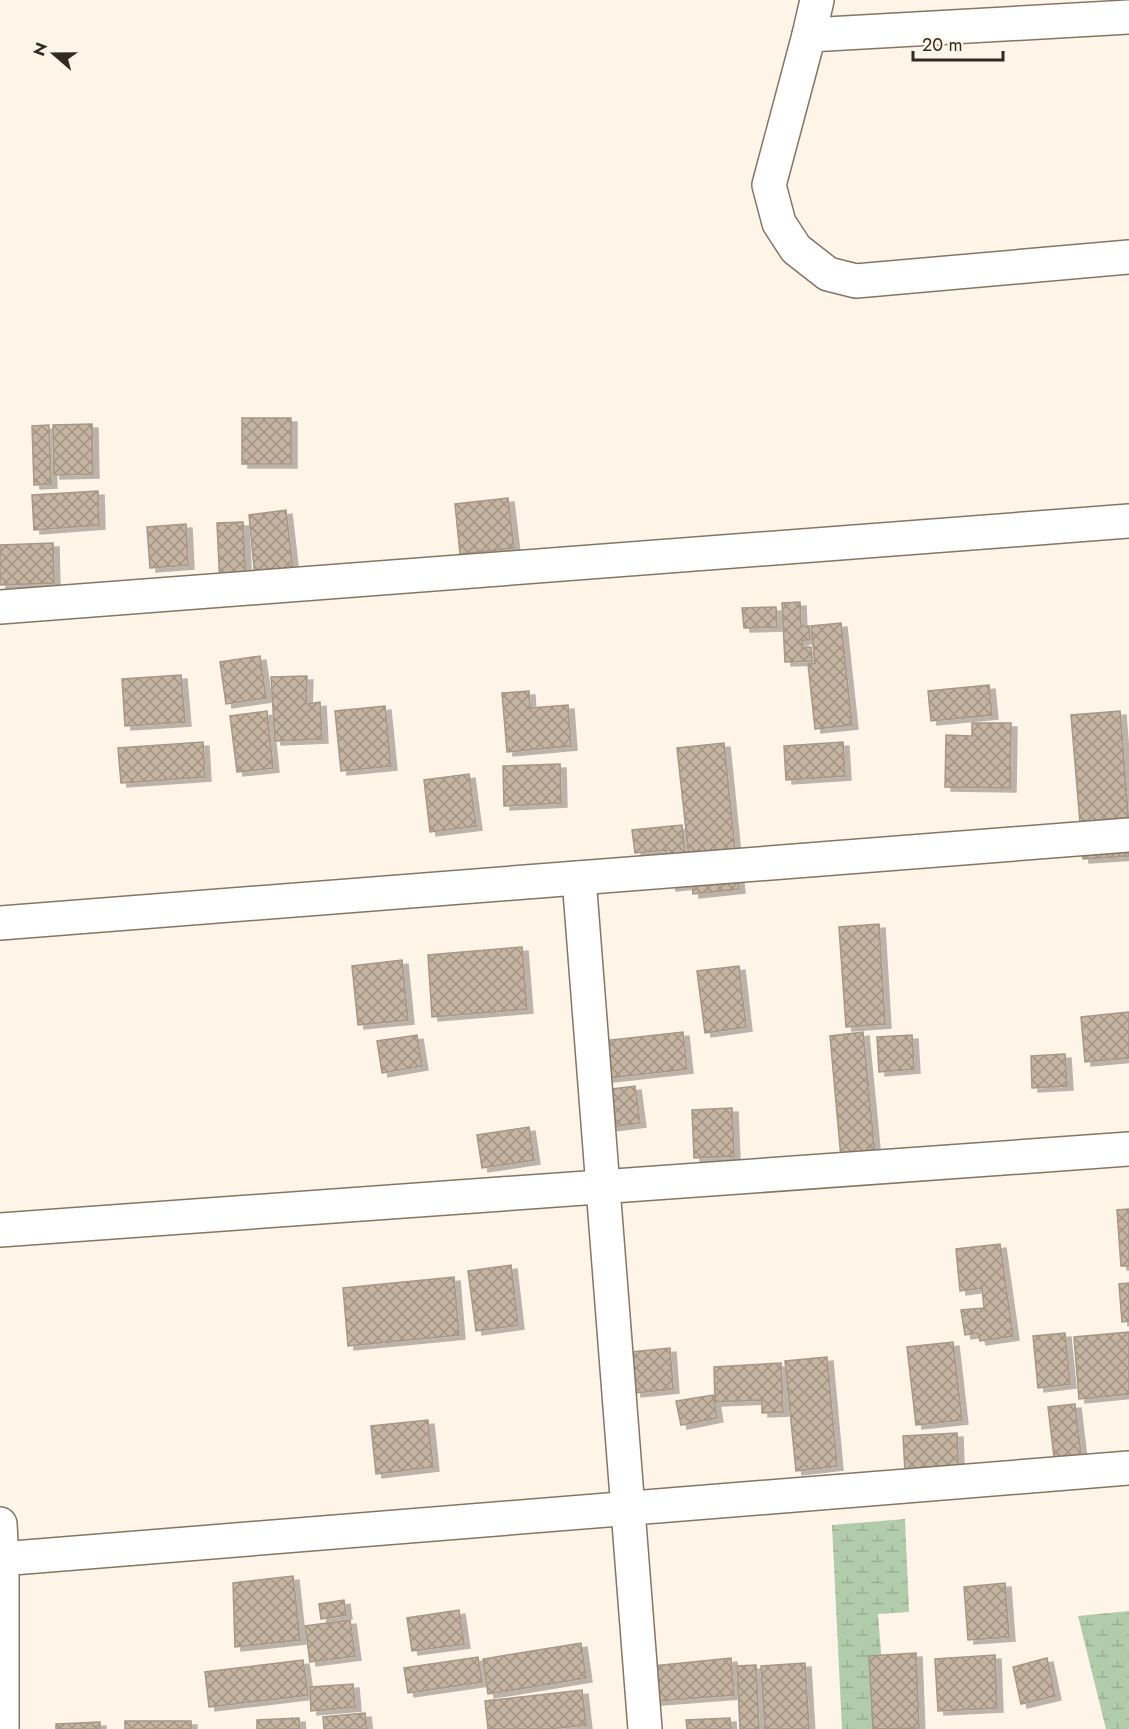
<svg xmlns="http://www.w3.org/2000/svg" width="1129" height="1729" font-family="Jost,sans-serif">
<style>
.wetland{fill:url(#wetland-marsh)}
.building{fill:url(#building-cross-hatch);stroke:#a79785;stroke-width:1.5;filter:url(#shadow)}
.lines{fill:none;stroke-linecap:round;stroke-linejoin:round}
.minor-casing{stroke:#857564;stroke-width:36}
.minor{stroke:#fff;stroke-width:33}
</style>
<defs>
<pattern id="wetland-marsh" width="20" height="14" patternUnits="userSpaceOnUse" patternTransform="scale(1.5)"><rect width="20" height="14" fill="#b1ccaa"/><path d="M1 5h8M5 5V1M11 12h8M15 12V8" fill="none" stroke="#99af92"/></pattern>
<pattern id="building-cross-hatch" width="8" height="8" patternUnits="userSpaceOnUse" patternTransform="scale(1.5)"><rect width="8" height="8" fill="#c5b4a2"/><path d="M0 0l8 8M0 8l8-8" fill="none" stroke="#a19384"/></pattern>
<filter id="shadow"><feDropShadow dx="6" dy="4" stdDeviation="0" flood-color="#0004"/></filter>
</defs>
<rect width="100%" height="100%" fill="#fff4e8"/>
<g class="wetland">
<path d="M905,1519L909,1612L878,1614L887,1729H842L832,1525Z"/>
<path d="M1129,1611V1729H1106L1078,1616Z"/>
</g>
<g class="building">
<rect x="242" y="418" width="49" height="46"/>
<path d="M92,424L93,474L54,475L53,425Z"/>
<path d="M49,425L51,484L34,485L32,426Z"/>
<path d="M98,491L99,525L34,530L32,495Z"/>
<path d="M508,498L514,548L460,554L455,504Z"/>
<path d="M286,510L296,596L257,599L249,515Z"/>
<path d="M243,522L246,584L220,586L217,523Z"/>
<path d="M186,524L188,565L150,568L147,527Z"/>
<path d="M53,543L54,583L0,585V545Z"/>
<path d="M800,602L801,626H809L810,640H802V648L811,647L812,661L785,662L782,603Z"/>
<path d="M776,607L777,627L744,628L742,608Z"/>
<path d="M841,623L852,725L815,729L808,664L815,663L811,626Z"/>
<path d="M260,656L266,698L226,704L220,662Z"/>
<path d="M181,675L185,722L125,726L122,679Z"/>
<path d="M307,676L306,704L320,702L322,739L275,741L271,677Z"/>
<path d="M989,685L992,715L931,721L928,691Z"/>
<path d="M529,691L530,708L568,705L571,746L507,752L502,693Z"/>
<path d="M385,706L391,766L341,771L335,711Z"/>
<path d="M267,711L273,768L237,772L230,716Z"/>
<path d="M1120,711L1129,826V856L1083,859L1071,715Z"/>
<path d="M972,723H1011L1010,788L945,787L946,735L972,736Z"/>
<path d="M203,742L205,777L121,783L118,748Z"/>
<path d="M843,742L845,776L786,780L784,746Z"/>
<path d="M724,743L739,889L693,894L677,748Z"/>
<path d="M560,764L561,803L504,806L503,766Z"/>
<path d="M469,774L476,826L430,832L424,780Z"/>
<path d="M682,825L688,885L670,887L666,850L635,853L632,830Z"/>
<path d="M879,924L885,1024L846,1027L839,927Z"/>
<path d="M522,947L527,1009L432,1017L428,955Z"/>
<path d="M402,960L408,1020L358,1025L352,966Z"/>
<path d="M739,966L746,1027L705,1033L697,971Z"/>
<path d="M1129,1012V1058L1085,1062L1081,1017Z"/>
<path d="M683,1032L687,1069L599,1079L594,1042Z"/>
<path d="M863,1032L876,1165L842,1169L830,1036Z"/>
<path d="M417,1035L422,1066L382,1073L377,1041Z"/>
<path d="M912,1035L914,1069L879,1072L877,1037Z"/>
<path d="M1065,1054L1067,1086L1032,1088L1031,1056Z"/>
<path d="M635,1086L640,1123L602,1128L597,1091Z"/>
<path d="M732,1108L734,1156L694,1158L692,1110Z"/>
<path d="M529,1127L534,1160L482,1168L477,1135Z"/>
<path d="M1129,1209V1266H1121L1117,1210Z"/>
<path d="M1000,1244L1013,1336L980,1341L978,1333L965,1335L961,1310L984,1308L982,1288L960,1291L956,1249Z"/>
<path d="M511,1265L518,1325L476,1331L468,1271Z"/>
<path d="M454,1277L459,1335L348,1346L343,1288Z"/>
<path d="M1129,1283V1321L1122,1322L1119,1284Z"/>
<path d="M1129,1332V1394L1079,1399L1074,1337Z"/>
<path d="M1065,1333L1070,1384L1038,1388L1033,1336Z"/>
<path d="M953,1342L962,1420L916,1425L907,1347Z"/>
<path d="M670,1348L673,1389L635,1393L631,1352Z"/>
<path d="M827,1357L837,1466L796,1471L785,1361Z"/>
<path d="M781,1363L783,1412L762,1413V1400L715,1402L714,1367Z"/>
<path d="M713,1395L717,1418L681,1425L676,1401Z"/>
<path d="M1075,1404L1082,1463L1055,1466L1048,1407Z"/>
<path d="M428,1420L433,1467L376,1474L371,1426Z"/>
<path d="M957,1433L959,1487L906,1491L903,1436Z"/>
<path d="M293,1576L300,1640L235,1647L233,1583Z"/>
<path d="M1005,1583L1009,1637L968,1640L964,1587Z"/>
<path d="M344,1600L346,1615L321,1619L319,1604Z"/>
<path d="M459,1610L464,1644L412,1651L407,1618Z"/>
<path d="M350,1620L355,1656L310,1662L305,1626Z"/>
<path d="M581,1643L586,1678L488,1694L483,1659Z"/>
<path d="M916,1653L919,1728L873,1729L869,1656Z"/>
<path d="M995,1655L997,1708L938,1711L935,1659Z"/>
<path d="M478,1657L482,1682L408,1693L404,1668Z"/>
<path d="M731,1658L734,1695L644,1702L643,1667Z"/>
<path d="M1047,1658L1055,1696L1021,1704L1013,1667Z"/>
<path d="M303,1660L308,1695L209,1707L205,1672Z"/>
<path d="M805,1663L809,1729H765L761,1666Z"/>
<path d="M756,1665L759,1729H740L737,1666Z"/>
<path d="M353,1684L355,1707L311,1711L310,1687Z"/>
<path d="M582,1690L586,1725L549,1729H488L485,1701Z"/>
<path d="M365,1713L367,1729H324L323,1717Z"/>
<path d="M299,1718L300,1729H257V1720Z"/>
<path d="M730,1718L731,1729H687L686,1720Z"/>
<rect x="125" y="1721" width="66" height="8"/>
<path d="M100,1722V1729H56V1724Z"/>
</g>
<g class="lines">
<g class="minor-casing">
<g id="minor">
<path d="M817,0L809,35L769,185L779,223L796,249L828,274L856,281L1129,257"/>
<path d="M809,35L1129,17"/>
<path d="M0,607L1129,521"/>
<path d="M579,878L645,1729"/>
<path d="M0,923L1129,835"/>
<path d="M0,1230L1129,1149"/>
<path d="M0,1524L2,1559V1729"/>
<path d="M0,1559L1129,1468"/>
</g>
</g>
<use href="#minor" class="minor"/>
</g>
<g transform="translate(54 54) rotate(290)" stroke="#fff4e8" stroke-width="4.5" paint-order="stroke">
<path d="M0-4.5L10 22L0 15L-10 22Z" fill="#312b24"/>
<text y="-9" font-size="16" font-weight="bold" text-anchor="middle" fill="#312b24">N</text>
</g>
<path d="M913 51v9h90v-9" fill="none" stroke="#312b24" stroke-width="3"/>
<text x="922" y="51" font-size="18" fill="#312b24" stroke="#fff4e8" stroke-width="4.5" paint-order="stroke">20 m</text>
</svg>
